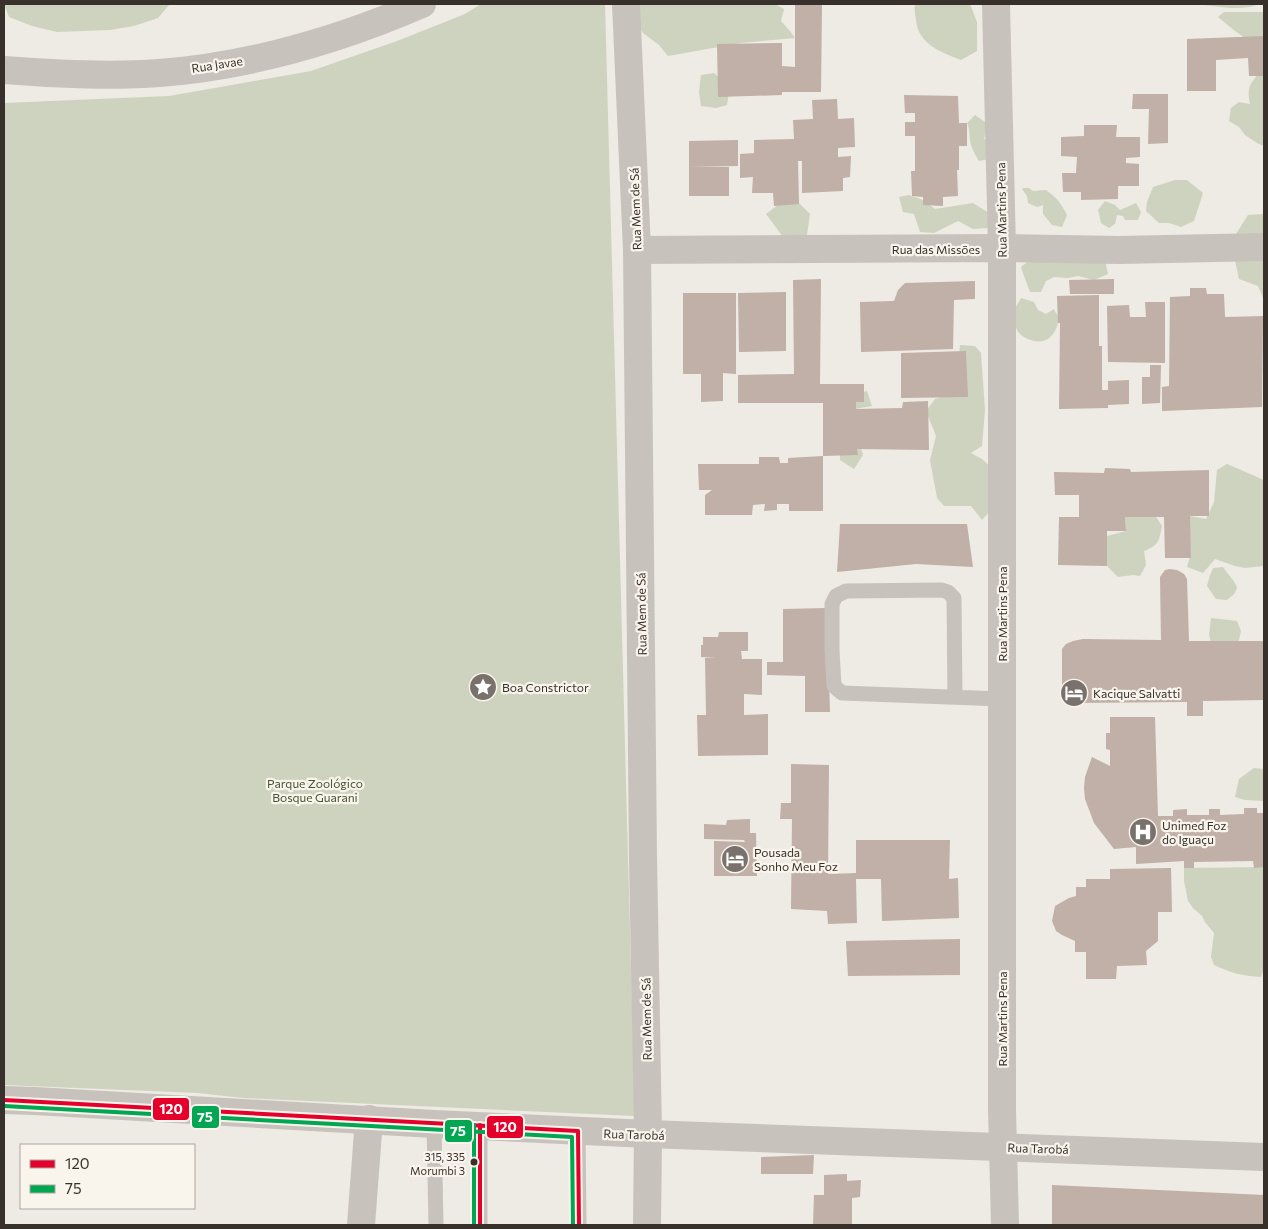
<svg xmlns="http://www.w3.org/2000/svg" width="1268" height="1229" font-family="Commissioner,sans-serif">
<style>
.green{fill:#ced3bf}
.building{fill:#c0b0a7}
.lines{fill:none;stroke-linecap:round;stroke-linejoin:round}
.lane{stroke:#c7c2bc;stroke-width:15}
.street{stroke:#c7c2bc;stroke-width:28}
.bus-1-casing{stroke:#f9f4ec;stroke-width:8}
.bus-2-casing{stroke:#f9f4ec;stroke-width:8}
.bus-1{stroke:#e4002b;stroke-width:4}
.bus-2{stroke:#00a651;stroke-width:4}
.bus-dot{fill:#38302b;stroke:#f9f4ec;stroke-width:2}
.labels{text-anchor:middle;dominant-baseline:central;stroke-width:4.5;stroke-linejoin:round;paint-order:stroke}
.bus-label{font-size:11px;fill:#38302b;stroke:#f9f4ec;text-anchor:end}
.street-label{font-size:12px;fill:#38302b;stroke:#f9f4ec}
.poi-label{font-size:12px;fill:#38302b;stroke:#f9f4ec;text-anchor:start}
.park-label{font-size:12px;fill:#455530;stroke:#f9f4ec}
.line-badge{stroke:#f9f4ec;stroke-width:2}
.badge-label{font-size:14px;text-anchor:middle;font-weight:bold;fill:#fff}
</style>
<rect width="100%" height="100%" fill="#eeeae4"/>
<g class="green">
<path d="M4,4H170L158,18L134,26L110,30L57,32L32,26L9,17Z"/>
<path d="M481,4H605L635,1116L243,1098L198,1093L4,1085V103L169,96L311,71L397,41L465,14Z"/>
<path d="M638,4H775L784,9L781,21L790,31L795,38L741,43L668,56L659,45L643,33L637,23Z"/>
<path d="M915,4H970L977,22V51L961,60C941,52 918,44 916,20C915,14 914,9 915,4Z"/>
<path d="M1196,4H1259C1240,12 1216,6 1196,4Z"/>
<path d="M1224,12H1264V51L1235,31L1218,17Z"/>
<path d="M1264,72V146L1257,143L1245,135L1239,127L1229,121L1231,108L1239,102L1250,104C1247,88 1249,85 1259,73Z"/>
<path d="M714,73C719,76 727,89 728,95C729,97 727,103 727,105L716,108L701,106L699,92L701,75Z"/>
<path d="M975,115L988,124L984,139L990,142L989,159L979,161C975,154 971,148 970,140C969,134 970,129 967,123Z"/>
<path d="M1175,180H1187L1203,193L1194,221L1181,227L1169,223H1159L1146,211L1147,202L1153,187Z"/>
<path d="M1024,188H1029L1033,191L1046,190C1057,198 1061,203 1067,215L1062,227L1052,225L1043,214V205L1037,207L1028,203L1027,196L1022,189Z"/>
<path d="M909,195L923,200L935,209L973,203L989,213L988,228L973,229L958,221L934,233L920,232L914,214L903,212L899,197Z"/>
<path d="M1105,201L1115,205L1120,210L1136,203L1141,212L1138,220H1125L1123,216L1117,215L1115,224L1109,228L1101,223L1098,210Z"/>
<path d="M798,202L810,214L807,235L786,241L766,214L778,205Z"/>
<path d="M1264,214V300L1258,286L1239,279L1231,242L1248,215Z"/>
<path d="M1035,256L1105,260L1108,274L1094,280L1078,276L1068,278L1054,277L1046,281L1041,292H1030L1024,276L1021,267Z"/>
<path d="M1021,298L1034,302L1038,310L1046,314L1054,309C1054,310 1058,316 1058,316C1060,325 1053,337 1046,340C1037,344 1022,339 1017,330C1015,325 1015,317 1014,310Z"/>
<path d="M960,345L975,346L981,353L985,410L982,446L971,453L982,459L995,471L996,504L982,520L971,506H944L937,498L930,460L936,436L926,411L935,399L956,392Z"/>
<path d="M867,391L872,406L855,409L854,423L863,455L854,469L840,460V444L834,399Z"/>
<path d="M1227,464L1264,480V566L1245,568L1235,566L1215,559L1203,573L1187,567L1191,553L1184,524L1190,516L1206,519L1214,502L1217,470Z"/>
<path d="M1129,512L1156,517L1162,526C1159,541 1159,545 1144,551L1146,565L1140,576L1133,575L1118,577L1107,566L1104,549L1107,536L1126,531L1125,517Z"/>
<path d="M1223,567C1228,575 1234,579 1237,588L1234,594L1227,600L1216,599L1207,586L1210,575L1213,568Z"/>
<path d="M1211,618L1237,621L1241,631L1238,644L1213,651L1209,635Z"/>
<path d="M1254,768L1264,769V801L1245,800L1235,797L1239,779Z"/>
<path d="M1264,867V916L1263,917L1264,921V969L1261,977C1242,976 1231,973 1214,965L1211,957L1214,933L1205,922L1202,916L1193,908L1188,901L1184,881V868Z"/>
</g>
<g class="building">
<path d="M795,4H822L821,92H782V95L718,97L717,44L782,43V66L795,67Z"/>
<path d="M1264,36V76H1249L1248,58L1216,60V91H1187V39Z"/>
<path d="M1133,94H1168V143L1148,144L1149,109H1132Z"/>
<path d="M904,95L958,96L959,123H967V146H959V170H957L958,196L943,197V206L923,205V197L912,196L911,171H915V136H905V122H915V113H905Z"/>
<path d="M837,99L838,119L854,118L855,147L838,148V157L851,156L850,177L843,178V191L802,193V161H798L799,204L774,206L773,193H752L753,177L740,178V154L754,153V140L794,139L793,120L813,119L812,100Z"/>
<path d="M1084,125H1117L1116,137H1140V157L1126,158V163L1139,164V186H1118V199L1081,200V192H1063L1062,173H1076L1077,157L1061,156V137L1084,136Z"/>
<path d="M738,140V166L689,167V141Z"/>
<rect x="689" y="167" width="40" height="29"/>
<path d="M821,279L820,384H864V402H856V409L902,408L903,402L928,401L929,450L857,449L858,455L823,456V403H738V375L794,374L793,280Z"/>
<path d="M1114,279V294H1070L1069,280Z"/>
<path d="M975,281V299L954,300L953,349L861,352L860,302L894,301L898,290L905,283Z"/>
<path d="M1190,288H1206L1207,294H1224L1225,317L1263,316L1262,407L1162,411V387L1169,386L1170,297L1190,296Z"/>
<path d="M786,292V351L739,352L738,293Z"/>
<path d="M683,293H736V374L723,373V401L701,402V374H683Z"/>
<path d="M1099,295V346H1102V390H1108V381L1129,380V404L1108,405V408L1059,409L1060,323H1058L1057,296Z"/>
<path d="M1145,302H1165V363L1108,362L1107,306L1129,305L1130,317H1146Z"/>
<path d="M966,351L968,397L901,398V353Z"/>
<path d="M1150,365H1161L1160,403L1142,404V377H1150Z"/>
<path d="M823,456V511H789V504H777V510L764,511L765,504L753,505L752,515H705V495L712,490H699L698,464H759V457H779L780,463H788V458Z"/>
<path d="M1105,468L1130,469L1131,472L1209,470V516H1190L1191,558H1165L1164,517H1125L1126,531H1107V566L1058,565L1059,517H1079V495H1055L1054,472L1104,473Z"/>
<path d="M840,524H967L973,567L916,564L837,572Z"/>
<path d="M1170,569L1177,570L1184,574L1187,579L1189,641H1264V700L1203,701V716H1187V702L1072,703L1066,701L1062,696V649L1066,644L1073,641L1083,639L1161,640L1160,577L1165,570Z"/>
<path d="M827,608L830,712H805V676L767,675V662H783V609Z"/>
<path d="M719,632H748V651H741L742,659H762V695L744,694V715L768,714V755L698,756L697,715H706L705,658H716L701,657V645H703V637H718Z"/>
<path d="M1110,717H1155L1158,816H1173V810L1187,809V815H1209V809H1220V815L1244,814V808H1257V813H1264V867L1254,868L1253,861L1194,862V868H1184V861L1136,864V847L1114,849L1094,823L1085,799L1084,788L1085,777L1092,757L1110,766V750L1106,749V733H1110Z"/>
<path d="M791,764L829,765L828,874L856,873V840H950L949,879L958,878L959,918L882,921L881,879H856L857,923L828,924L827,911L791,909L792,819H780L781,803H791Z"/>
<path d="M750,819V833H756L757,876H714V841L745,842L744,840L704,839V824L726,825L727,820Z"/>
<path d="M1171,868L1172,912H1158V941L1146,951L1147,965L1117,966L1116,979H1086V952H1075V941L1062,935L1056,931L1052,921L1055,906L1069,898L1076,896V887H1086V879H1110V869Z"/>
<path d="M960,939V975L848,976L846,941Z"/>
<path d="M814,1155L813,1174H761V1157Z"/>
<path d="M847,1174V1181L861,1180L860,1197L852,1198V1225H813L814,1195H824V1175Z"/>
<path d="M1052,1185L1264,1195V1225H1052Z"/>
</g>
<g class="lines">
<g class="lane">
<path d="M955,697L954,598L948,592L942,590L846,591L836,596L832,604V651L834,686L842,693L1002,699"/>
<path d="M434,1124L436,1225"/>
<path d="M480,1125V1225"/>
<path d="M578,1131L579,1225"/>
</g>
<g class="street">
<path d="M626,4L637,250L643,856L648,1134L647,1225"/>
<path d="M996,4L1002,248V1109L1005,1225"/>
<path d="M4,70C55,74 107,77 159,73C250,66 339,40 422,4"/>
<path d="M637,250L1002,248L1119,250L1264,247"/>
<path d="M4,1100L35,1101L434,1124L648,1134L1264,1157"/>
<path d="M361,1225L369,1119"/>
</g>
<g class="bus-1-casing">
<g id="bus-1">
<path d="M4,1100L578,1131L579,1225"/>
<path d="M480,1125V1225"/>
</g>
</g>
<g class="bus-2-casing">
<g id="bus-2">
<path d="M4,1106L572,1137L573,1225"/>
<path d="M474,1125V1225"/>
</g>
</g>
<use href="#bus-1" class="bus-1"/>
<use href="#bus-2" class="bus-2"/>
</g>
<defs>
<g id="sight-disc" transform="scale(1.4375)"><circle r="9.5" fill="#78716c" stroke="#f9f4ec"/><path d="M0-6L1.8-2.2L6-1.7L2.9 1.2L3.7 5.4L0 3.3L-3.7 5.4L-2.9 1.2L-6-1.7L-1.8-2.2Z" fill="#fff"/></g>
<g id="hotel-disc" transform="scale(1.4375)"><circle r="9.5" fill="#78716c" stroke="#f9f4ec"/><path d="M-6-4.5h1.5V1H6V5H4.5V3h-9V5H-6ZM-4 0a1.8 1.8 0 1 1 3.6 0ZM.5 0V-2.5h3Q6-2.5 6 0Z" fill="#fff"/></g>
<g id="hospital-disc" transform="scale(1.4375)"><circle r="9.5" fill="#78716c" stroke="#f9f4ec"/><path d="M-5-5h3v3.5h4V-5h3V5h-3V1.5h-4V5h-3Z" fill="#fff"/></g>
</defs>
<g fill-rule="evenodd">
<use href="#sight-disc" x="483" y="687"/>
<use href="#hotel-disc" x="1074" y="693"/>
<use href="#hospital-disc" x="1143" y="832"/>
<use href="#hotel-disc" x="735" y="859"/>
</g>
<circle class="bus-dot" cx="474" cy="1162" r="4.5"/>
<g class="labels">
<g class="bus-label">
<text x="465" y="1156">315, 335<tspan x="465" dy="14">Morumbi 3</tspan></text>
</g>
<g class="street-label">
<text transform="translate(217 64) rotate(-9)">Rua Javae</text>
<text transform="translate(635 209) rotate(-92)">Rua Mem de Sá</text>
<text transform="translate(1001 210) rotate(-91)">Rua Martins Pena</text>
<text x="936" y="249">Rua das Missões</text>
<text transform="translate(641 614) rotate(-91)">Rua Mem de Sá</text>
<text transform="translate(1002 614) rotate(-90)">Rua Martins Pena</text>
<text transform="translate(646 1019) rotate(-91)">Rua Mem de Sá</text>
<text transform="translate(1002 1019) rotate(-90)">Rua Martins Pena</text>
<text transform="translate(634 1134) rotate(2)">Rua Tarobá</text>
<text transform="translate(1038 1148) rotate(2)">Rua Tarobá</text>
</g>
<g class="poi-label">
<text x="502" y="687">Boa Constrictor</text>
<text x="1093" y="693">Kacique Salvatti</text>
<text x="1162" y="825">Unimed Foz<tspan x="1162" dy="14">do Iguaçu</tspan></text>
<text x="754" y="852">Pousada<tspan x="754" dy="14">Sonho Meu Foz</tspan></text>
</g>
<g class="park-label">
<text x="315" y="783">Parque Zoológico<tspan x="315" dy="14">Bosque Guarani</tspan></text>
</g>
</g>
<g class="line-badge">
<rect x="152" y="1097" width="38" height="24" rx="5" fill="#e4002b"/>
<rect x="191" y="1105" width="29" height="24" rx="5" fill="#00a651"/>
<rect x="486" y="1115" width="38" height="24" rx="5" fill="#e4002b"/>
<rect x="444" y="1119" width="29" height="24" rx="5" fill="#00a651"/>
</g>
<g class="badge-label">
<text x="171" y="1114">120</text>
<text x="205" y="1122">75</text>
<text x="505" y="1132">120</text>
<text x="458" y="1136">75</text>
</g>
<rect width="1268" height="1229" fill="none" stroke="#38302b" stroke-width="10"/>
<rect x="20" y="1144" width="175" height="65" fill="#f9f4ec" stroke="#aca69f"/>
<rect x="30" y="1160" width="25" height="8" fill="#e4002b" stroke="#aca69f"/>
<text x="65" y="1169" font-size="15" fill="#38302b">120</text>
<rect x="30" y="1185" width="25" height="8" fill="#00a651" stroke="#aca69f"/>
<text x="65" y="1194" font-size="15" fill="#38302b">75</text>
</svg>
